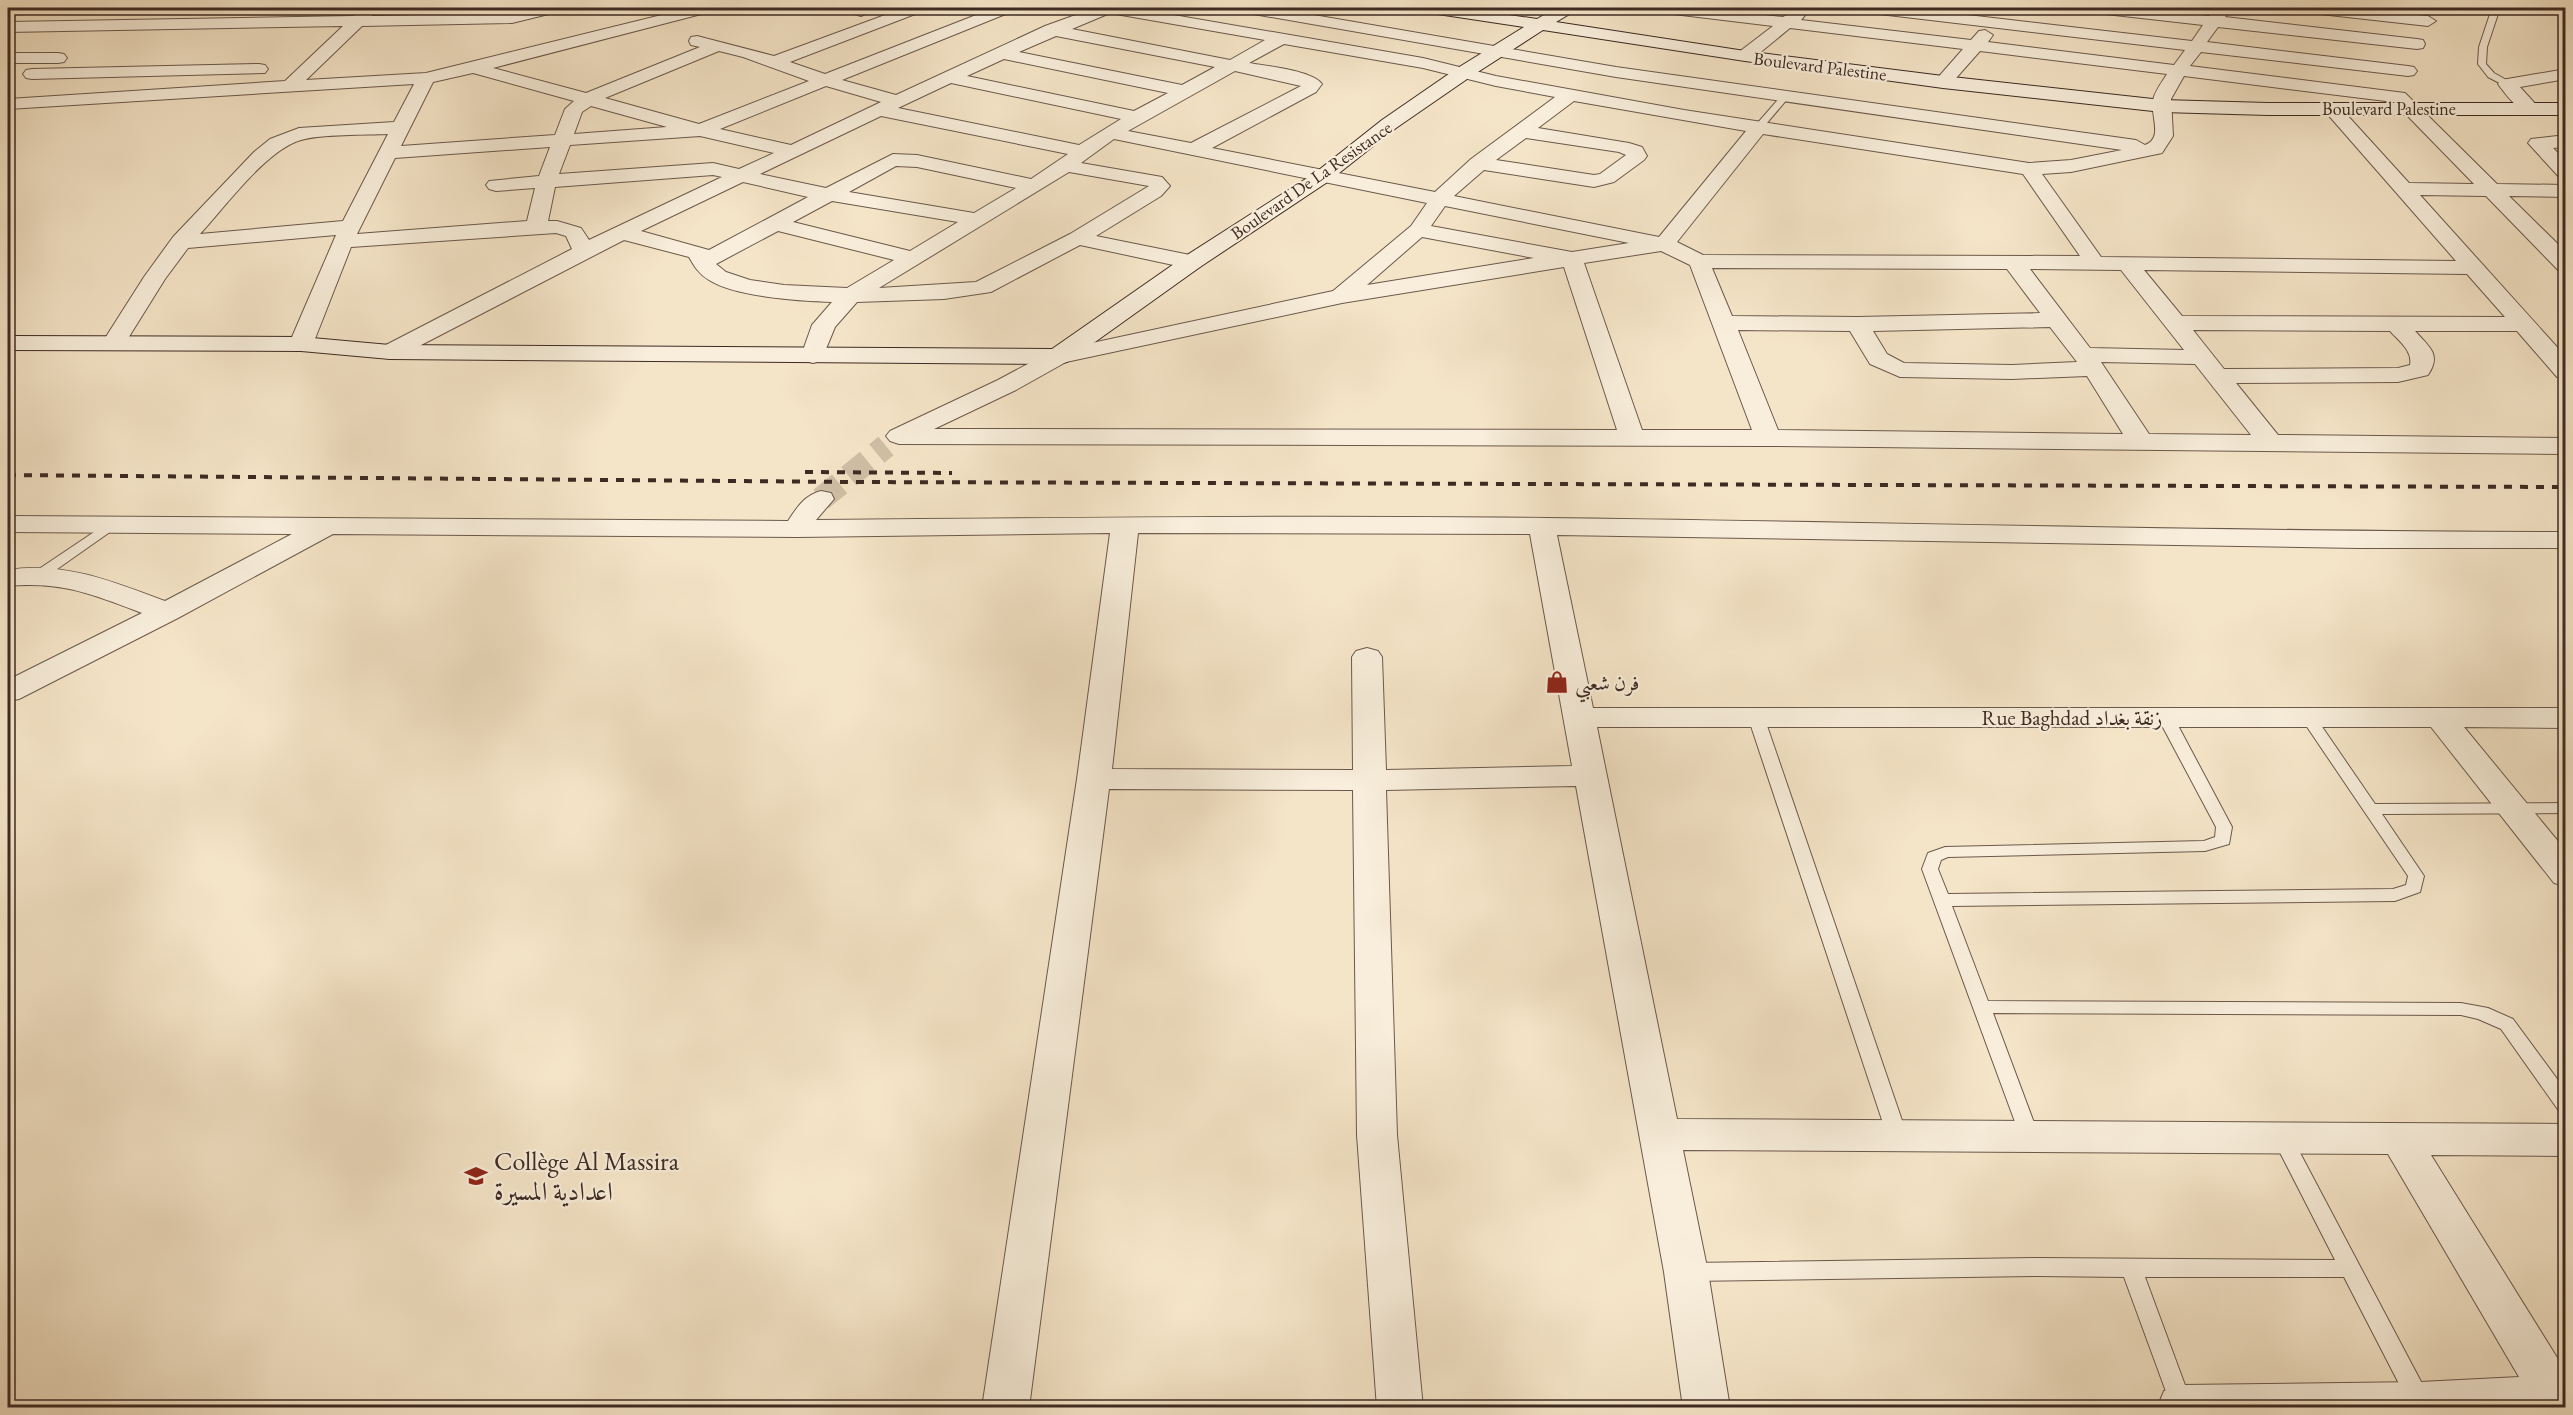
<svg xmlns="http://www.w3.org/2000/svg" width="2573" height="1415" font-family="'EB Garamond',Amiri,serif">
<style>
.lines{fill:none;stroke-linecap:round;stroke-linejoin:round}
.street-tunnel{stroke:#d0c0a7;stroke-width:24;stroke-dasharray:24 12;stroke-linecap:butt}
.lane-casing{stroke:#6b594c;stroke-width:2}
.street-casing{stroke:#6b594c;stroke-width:2}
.secondary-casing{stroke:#3d2a23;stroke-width:2}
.lane{fill:#f8eedb;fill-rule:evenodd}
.street{fill:#f8eedb;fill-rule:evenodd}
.secondary{fill:#f8eedb;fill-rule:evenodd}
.rail{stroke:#3d2a23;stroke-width:4;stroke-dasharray:8 8;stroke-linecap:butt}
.labels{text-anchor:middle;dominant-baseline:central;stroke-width:4.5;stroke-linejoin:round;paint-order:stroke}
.far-street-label{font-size:18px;fill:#3d2a23;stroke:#f8eedb}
.poi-label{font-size:21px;fill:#3d2a23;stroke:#f8eedb;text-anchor:start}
.street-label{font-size:21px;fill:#3d2a23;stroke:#f8eedb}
.near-poi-label{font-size:26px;fill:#3d2a23;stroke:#f8eedb;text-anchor:start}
</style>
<rect width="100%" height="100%" fill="#f5e5c8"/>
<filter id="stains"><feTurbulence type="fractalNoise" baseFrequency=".00333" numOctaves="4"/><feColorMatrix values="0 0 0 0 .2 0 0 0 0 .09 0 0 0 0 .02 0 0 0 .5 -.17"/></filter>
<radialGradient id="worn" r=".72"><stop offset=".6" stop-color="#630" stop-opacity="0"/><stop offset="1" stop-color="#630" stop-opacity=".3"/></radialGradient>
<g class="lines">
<path class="street-tunnel" d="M821,499L886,446"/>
<g class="lane-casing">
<g id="lane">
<path d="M835,8H846L865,14L861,16Z"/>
<path d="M2492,8H2500L2487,47L2486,64L2494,73L2510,82V86L2507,87L2488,77L2478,64L2479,47Z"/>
<path d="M1782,95L1789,97L1761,130H1755V126Z"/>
<path d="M112,520L119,524L117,527L43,579H33L31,576L33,573Z"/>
<path d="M1756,712L1764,717L1907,1135L1904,1140L1897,1142L1890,1140L1887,1135L1748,717Z"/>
<path d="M2166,713L2174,718L2232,827L2229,844L2205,851L1948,857L1941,860L1938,869L1948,894L2393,889L2406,885L2408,876L2301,718L2309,713L2314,715L2375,804L2566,803V813L2382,814L2424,876L2420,892L2395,901L1952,906L1988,1001L2461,1003L2488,1008L2513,1019L2566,1091V1113L2559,1111L2501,1029L2478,1019L2461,1015L1993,1013L2039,1136L2036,1141L2029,1143L2022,1141L1922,869L1928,853L1945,847L2204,841L2215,837L2216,827L2158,718Z"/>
<path d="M2282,1130L2289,1132L2427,1393L2430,1400L2427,1407H2411L2344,1277H2145L2192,1404L2190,1408H2172L2124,1277L2037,1276L1689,1281L1682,1278L1679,1272L1682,1266L1689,1263L2037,1258L2335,1260L2272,1137L2275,1132Z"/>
</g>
</g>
<g class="street-casing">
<g id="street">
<path d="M536,8H563L561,11L512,23L362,26L306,80L426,73L690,8H715L713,11L493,68L586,93L700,47L691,45L689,41L691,37L697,36L774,56L904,8H925L923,11L790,62L825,74L994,8H1015L1013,11L842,80L896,95L1045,26L1095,8H1133L1423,58L1496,76L1684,110L2029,163L2071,160L2122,150L1616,77L1248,13L1240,8H1273L1616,67L2136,140L2145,145C2164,138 2150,115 2153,100C2155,91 2162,82 2167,74L1980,51L1949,86H1937L1934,82L1963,49L1790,28L1751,60H1739L1736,56L1739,52L1773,26L1665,13L1657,8H1701L1783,17L1798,9L1806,14L1801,20L1971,40L1979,31L1985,30L1993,35L1988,42L2174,65L2185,50L1871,13L1863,8H1908L2192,41L2203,25L2097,13L2089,8H2136L2209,16L2215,8H2231L2225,17L2417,39L2423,40L2425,44L2423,48L2417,49L2218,27L2207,42L2408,66L2414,67L2417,71L2414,75L2408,76L2201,52L2190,66L2405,93L2497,184L2566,185V197L2509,196L2566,252V271L2558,270L2486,196L2420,195L2566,357V379L2557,377L2517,331H2415C2429,347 2442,354 2428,375L2398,382L2236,383L2278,435L2566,438V454L1768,446L899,444L890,441L886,436L890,431L998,380L1050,352L1333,291L1411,226L1427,203L1114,139L1081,163L1162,177L1170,186L1161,196L1096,236L1200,257L1203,262L1200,267L1192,269L1080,245L991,292L944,299L857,302L835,327L821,361L813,363L805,361L801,356L812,325L832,302C801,301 735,297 709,280C699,274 694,266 689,257L624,240L398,357L390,359L382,357L378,352L382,347L572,249L566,236L556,233L351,247L313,344L309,349L301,351L293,349L289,344L336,235L188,248L165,279L122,348L114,350L106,348L102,343L144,277L173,237L254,152L270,139L299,128L394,122L414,84L8,109V99L285,81L343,26L8,32V22L353,16L365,9L371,11L372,16L512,13ZM1110,13L1265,40L1230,60L1072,29ZM1056,36L1215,67L1182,85L1019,52ZM1284,44L1423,68L1496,86L1555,97L1471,159L1435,192L1212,148L1316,92L1322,84C1312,70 1266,66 1249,63ZM719,51L743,57L809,81L699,124L605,98ZM1004,59L1168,93L1134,111L967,76ZM1235,71L1301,86L1191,143L1128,131ZM473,73L574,101L565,109L555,135L401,146L433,82ZM2184,76L2394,102L2474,184L2409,183L2338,105H2326L2323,109L2456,261L2101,257L2042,174L2071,172L2162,153L2173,136L2171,99ZM951,83L1121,119L1079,145L898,108ZM826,86L881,102L791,145L720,129ZM1574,101L1746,131L1659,237L1454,196L1484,170L1594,187L1614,182L1644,160L1647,156L1642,147L1629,143L1538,128ZM591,106L667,127L574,134L582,112ZM881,116L1068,154L1031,179L917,155L893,154L826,188L760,174ZM388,134L343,221L200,234C225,207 266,150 301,140C321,134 365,135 388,134ZM1763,134L2023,174L2080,256L1703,255L1677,242ZM700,136L774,153L739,169L713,163L559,174L570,145ZM1526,138L1619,152L1626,155L1600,174L1594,175L1496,160ZM550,147L539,176L489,181L486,185L489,189L496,191L535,188L527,221L357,234L395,158ZM896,166L917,167L1016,188L974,213L849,192ZM1069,172L1149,186L1070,234L976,282L879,288ZM713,175L722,177L589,240L581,228L557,221H548L555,187ZM743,182L808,197L709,250L641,231ZM832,201L958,222L910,251L793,222ZM1445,206L1629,243L1572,252L1431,226ZM778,231L894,260L847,288L784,285L750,280L726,272L716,264ZM1422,237L1534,258L1367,285ZM1661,251L1690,265L1752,430H1642L1584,263ZM1564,267L1617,430L934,429L1016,390L1066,362L1342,303ZM1712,268L2007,269L2040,313L1858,317L1732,316ZM2030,269L2121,270L2184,350L2090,348ZM2144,270L2467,274L2505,317L2182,316ZM2050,327L2077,362L2012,365L1904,363L1887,354L1873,331ZM1738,330L1850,331L1870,364L1900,377L2012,379L2087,376L2123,434L1778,430ZM2193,330L2390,331C2399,341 2413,351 2410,365L2398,368L2224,369ZM2101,362L2195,364L2251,435L2149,434Z"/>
<path d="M2303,8H2350L2428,16L2436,21L2428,26L2311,13Z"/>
<path d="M8,53H58L64,54L67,58L64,62L58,63H8Z"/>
<path d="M259,64L265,65L268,69L265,73L32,79L26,78L23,74L26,70L32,69Z"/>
<path d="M2566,69V79L2520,87L2540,109L2537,113C2522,117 2507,96 2498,84L2501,80L2507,79Z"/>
<path d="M2566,135V147L2553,148L2566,161V179L2559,177L2528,143L2531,139Z"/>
<path d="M821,491L831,493L834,499L816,520C1059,518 1302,515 1546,518C1886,522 2225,532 2566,532V548H2358L1557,535L1593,708H2566V728L2464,727L2566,851V886L2554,883L2431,727H1597L1677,1119L2566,1124V1156L2431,1155L2566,1372V1408H2157L2164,1391L2181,1385L2420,1382L2519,1377L2388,1154L1683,1150L1708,1272L1730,1408H1683L1664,1272L1576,786L1386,790L1397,1135L1423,1408H1377L1357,1135L1353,790L1109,789L1029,1408H982L1077,779L1110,533L797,537L333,534L178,618L19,699L8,701V680L142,613C92,594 61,581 8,586V570C63,561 114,582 165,601L292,534L8,532V516L788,521C797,507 805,495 821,491ZM1138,533L1530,534L1572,766L1386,770L1382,657L1378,651L1367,648L1356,651L1352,657L1353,770L1112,769Z"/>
</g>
</g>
<g class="secondary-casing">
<path id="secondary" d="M1423,8H1461L1537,19L1556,8H1575L1573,12L1556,22L1745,51L1943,76L2162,100L2268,103H2566V115H2268L2162,112L1943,88L1745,61L1543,30L1470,77L1396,128L1329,181L1200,267L1067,362L1058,364L390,359L301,351L8,350V336L301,337L390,345L1052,349L1184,257L1315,173L1382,120L1456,69L1524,27L1431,13Z"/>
</g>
<use href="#lane" class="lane"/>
<use href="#street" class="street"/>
<use href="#secondary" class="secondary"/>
<g class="rail">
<path d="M805,472L952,473"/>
<path d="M8,475L853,482L2566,487"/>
</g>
</g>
<defs>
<g id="shop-bare" transform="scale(1.8)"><path d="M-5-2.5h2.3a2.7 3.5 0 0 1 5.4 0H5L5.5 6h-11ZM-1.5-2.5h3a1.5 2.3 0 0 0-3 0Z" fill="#8f2418" stroke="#f8eedb" stroke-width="2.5" paint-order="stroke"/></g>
<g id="school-bare" transform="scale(1.8)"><path d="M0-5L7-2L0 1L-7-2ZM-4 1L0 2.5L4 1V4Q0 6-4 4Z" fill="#8f2418" stroke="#f8eedb" stroke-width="2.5" paint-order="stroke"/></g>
</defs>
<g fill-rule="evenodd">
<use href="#shop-bare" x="1557" y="682"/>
<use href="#school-bare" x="476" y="1176"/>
</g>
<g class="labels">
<g class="far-street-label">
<text transform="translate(1820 66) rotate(7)">Boulevard Palestine</text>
<text x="2389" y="108">Boulevard Palestine</text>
<text transform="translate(1311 180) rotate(-35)">Boulevard De La Resistance</text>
</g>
<g class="poi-label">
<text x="1575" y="682">فرن شعبي</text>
</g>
<g class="street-label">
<text x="2072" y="717">Rue Baghdad زنقة بغداد</text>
</g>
<g class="near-poi-label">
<text x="494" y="1161">Collège Al Massira<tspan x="494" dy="30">اعدادية المسيرة</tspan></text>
</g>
</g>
<rect width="2573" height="1415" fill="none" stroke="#f5e5c8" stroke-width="30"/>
<rect x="9" y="9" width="2555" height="1397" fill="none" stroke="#3d2a23" stroke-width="3"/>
<rect x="15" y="15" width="2543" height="1385" fill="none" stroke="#3d2a23" stroke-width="1.5"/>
<rect width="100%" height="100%" filter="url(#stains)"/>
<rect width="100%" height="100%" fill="url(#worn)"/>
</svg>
